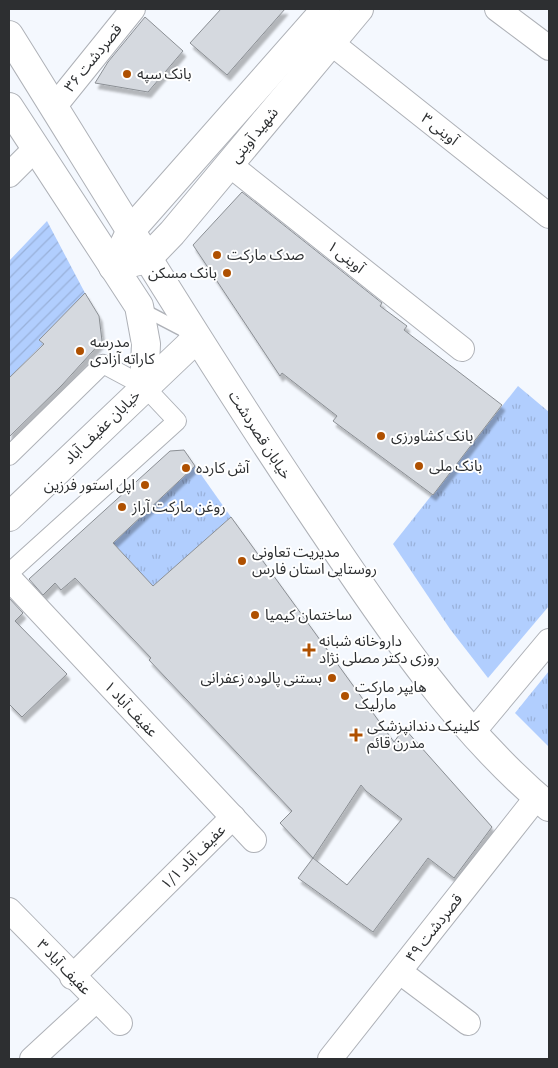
<svg xmlns="http://www.w3.org/2000/svg" width="558" height="1068" font-family="'Crimson Pro','Noto Sans Arabic',serif">
<style>
.grass{fill:url(#grass-tufts)}
.garden{fill:url(#garden-furrows)}
.building{fill:#d5d9df;stroke:#8b8f94;fill-rule:evenodd;filter:url(#shadow)}
.lines{fill:none;stroke-linecap:round;stroke-linejoin:round}
.service-casing{stroke:#aeb1b7;stroke-width:14}
.pedestrian-casing{stroke:#aeb1b7;stroke-width:20}
.minor-casing{stroke:#aeb1b7;stroke-width:26}
.tertiary-casing{stroke:#aeb1b7;stroke-width:30}
.secondary-casing{stroke:#aeb1b7;stroke-width:30}
.service{stroke:#fff;stroke-width:11}
.pedestrian{stroke:#fff;stroke-width:18}
.minor{stroke:#fff;stroke-width:24}
.tertiary{stroke:#fff;stroke-width:28}
.secondary{stroke:#fff;stroke-width:28}
.poi-dot{fill:#af5000;stroke:#fff;stroke-width:2}
.labels{text-anchor:middle;dominant-baseline:central;stroke-width:4;stroke-linejoin:round;paint-order:stroke}
.street-label{font-size:15px;fill:#2d2f31;stroke:#fff}
.poi-label{font-size:15px;fill:#2d2f31;stroke:#fff;text-anchor:start}
</style>
<defs>
<pattern id="grass-tufts" width="24" height="20" patternUnits="userSpaceOnUse" patternTransform="scale(1.25)"><rect width="24" height="20" fill="#b1cefe"/><path d="M3 7l-1-3M5 7V3M7 7l1-3M15 17l-1-3M17 17v-4M19 17l1-3" fill="none" stroke="#99b1da"/></pattern>
<pattern id="garden-furrows" width="10" height="10" patternUnits="userSpaceOnUse" patternTransform="scale(1.25)"><rect width="10" height="10" fill="#b1cefe"/><path d="M-1 1l2-2M0 10L10 0M9 11l2-2" fill="none" stroke="#99b1da"/></pattern>
<filter id="shadow"><feDropShadow dx="3" dy="5.5" stdDeviation="1" flood-color="#0004"/></filter>
</defs>
<rect width="100%" height="100%" fill="#f4f8fe"/>
<g class="grass">
<path d="M518,386L549,412V606L488,678L450,629L393,544Z"/>
<path d="M195,466L231,517L153,587L113,543Z"/>
<path d="M549,671V747L515,713Z"/>
</g>
<path class="garden" d="M47,221L85,293L40,339L43,344L9,378V261Z"/>
<g class="building">
<path d="M221,9H285L227,75L190,43Z"/>
<path d="M145,17L183,51L148,92L95,83L108,62Z"/>
<path d="M242,192L382,303L380,306L407,326L404,330L502,405L433,495L333,421L337,416L282,373L280,376L193,245Z"/>
<path d="M85,293L99,316L102,341L62,385L9,437V378L44,344L39,340Z"/>
<path d="M184,450L195,466L113,543L153,586L231,517L394,742L404,728L492,827L454,878L428,858L373,932L298,878L313,858L280,823L292,811L149,660L151,658L75,578L61,590L55,583L43,595L29,579L170,451ZM361,785L366,791L402,819L347,885L313,858Z"/>
<path d="M9,598L23,613L15,621L67,674L22,717L9,704Z"/>
</g>
<g class="lines">
<g class="service-casing">
<path id="service" d="M142,309L188,333"/>
</g>
<g class="pedestrian-casing">
<path id="pedestrian" d="M9,456L103,364L144,386L177,421L9,573"/>
</g>
<g class="minor-casing">
<g id="minor">
<path d="M497,9L549,48"/>
<path d="M330,42L549,216"/>
<path d="M54,107L133,9"/>
<path d="M230,165L462,349"/>
<path d="M9,175L36,148"/>
<path d="M9,578L254,840"/>
<path d="M473,732L549,641"/>
<path d="M9,910L120,1023"/>
<path d="M400,972L468,1023"/>
<path d="M72,977L233,817"/>
<path d="M32,1059L96,1000"/>
<path d="M330,1059L537,797"/>
</g>
</g>
<g class="tertiary-casing">
<g id="tertiary">
<path d="M121,251L131,230L326,9"/>
<path d="M113,267L147,259L172,233L359,9"/>
</g>
</g>
<g class="secondary-casing">
<g id="secondary">
<path d="M9,35C109,195 206,356 311,512C381,616 452,726 549,807"/>
<path d="M9,107L139,306L146,344L144,386"/>
<path d="M9,517L197,338"/>
</g>
</g>
<use href="#service" class="service"/>
<use href="#pedestrian" class="pedestrian"/>
<use href="#minor" class="minor"/>
<use href="#tertiary" class="tertiary"/>
<use href="#secondary" class="secondary"/>
</g>
<g class="poi-dot">
<circle cx="127" cy="74" r="5"/>
<circle cx="217" cy="255" r="5"/>
<circle cx="227" cy="273" r="5"/>
<circle cx="80" cy="351" r="5"/>
<circle cx="381" cy="436" r="5"/>
<circle cx="419" cy="466" r="5"/>
<circle cx="186" cy="468" r="5"/>
<circle cx="145" cy="485" r="5"/>
<circle cx="122" cy="507" r="5"/>
<circle cx="242" cy="561" r="5"/>
<circle cx="255" cy="615" r="5"/>
<path d="M306.5 642.5h5v5h5v5h-5v5h-5v-5h-5v-5h5z"/>
<circle cx="332" cy="678" r="5"/>
<circle cx="345" cy="696" r="5"/>
<path d="M353.5 727.5h5v5h5v5h-5v5h-5v-5h-5v-5h5z"/>
</g>
<g class="labels">
<g class="street-label">
<text transform="translate(93 58) rotate(-51)">۳۶ قصردشت</text>
<text transform="translate(440 129) rotate(38)">۳ آوینی</text>
<text transform="translate(254 135) rotate(-51)">شهید آوینی</text>
<text transform="translate(346 257) rotate(38)">۱ آوینی</text>
<text transform="translate(102 427) rotate(-44)">خیابان عفیف آباد</text>
<text transform="translate(260 435) rotate(57)">خیابان قصردشت</text>
<text transform="translate(131 709) rotate(47)">عفیف آباد ۱</text>
<text transform="translate(193 857) rotate(-45)">عفیف آباد ۱/۱</text>
<text transform="translate(434 928) rotate(-52)">قصردشت ۴۹</text>
<text transform="translate(64 967) rotate(46)">عفیف آباد ۳</text>
</g>
<g class="poi-label">
<text x="137" y="74">بانک سپه</text>
<text x="227" y="255">صدک مارکت</text>
<text x="217" y="273" text-anchor="end">بانک مسکن</text>
<text x="90" y="342">مدرسه<tspan x="90" dy="17">کاراته آزادی</tspan></text>
<text x="391" y="436">بانک کشاورزی</text>
<text x="429" y="466">بانک ملی</text>
<text x="196" y="468">آش کارده</text>
<text x="135" y="485" text-anchor="end">اپل استور فرزین</text>
<text x="132" y="507">روغن مارکت آراز</text>
<text x="252" y="552">مدیریت تعاونی<tspan x="252" dy="17">روستایی استان فارس</tspan></text>
<text x="265" y="615">ساختمان کیمیا</text>
<text x="319" y="641">داروخانه شبانه<tspan x="319" dy="17">روزی دکتر مصلی نژاد</tspan></text>
<text x="322" y="678" text-anchor="end">بستنی پالوده زعفرانی</text>
<text x="355" y="687">هایپر مارکت<tspan x="355" dy="17">مارلیک</tspan></text>
<text x="367" y="726">کلینیک دندانپزشکی<tspan x="367" dy="17">مدرن قائم</tspan></text>
</g>
</g>
<rect width="558" height="1068" fill="none" stroke="#2d2f31" stroke-width="20"/>
</svg>
